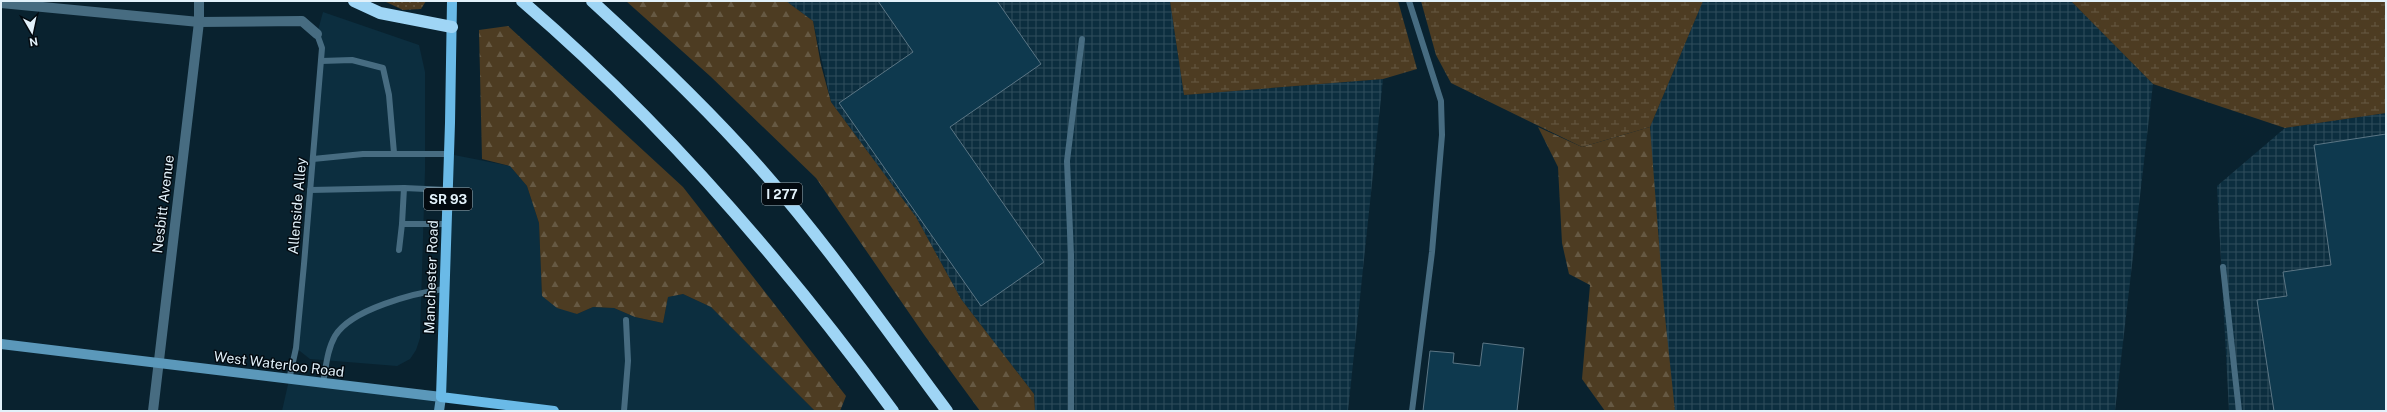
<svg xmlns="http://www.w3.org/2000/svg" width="2387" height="412" font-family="'Public Sans',sans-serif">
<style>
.built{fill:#0c2e3f}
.industrial{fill:url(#industrial-grid)}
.grass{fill:url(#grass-dots)}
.forest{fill:url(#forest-firs)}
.wetland{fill:url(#wetland-marsh)}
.building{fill:#0e394e;stroke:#5b7685}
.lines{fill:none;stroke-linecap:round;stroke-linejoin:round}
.service{stroke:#476c81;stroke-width:6}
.minor{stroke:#476c81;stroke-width:10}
.secondary{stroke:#5b98ba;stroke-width:10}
.primary{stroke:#6abae7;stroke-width:10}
.motorway{stroke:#9fd5f5;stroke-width:12}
.labels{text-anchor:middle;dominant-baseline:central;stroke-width:3;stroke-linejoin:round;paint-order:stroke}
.shield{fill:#030a10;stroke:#9facb4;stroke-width:1}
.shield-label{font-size:13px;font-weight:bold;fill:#e2f1fa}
.street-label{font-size:14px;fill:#e2f1fa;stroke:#030a10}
</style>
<defs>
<pattern id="industrial-grid" width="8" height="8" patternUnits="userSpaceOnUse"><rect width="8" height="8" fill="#0c2e3f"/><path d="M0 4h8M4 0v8" fill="none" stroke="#2f4d5c"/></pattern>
<pattern id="grass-dots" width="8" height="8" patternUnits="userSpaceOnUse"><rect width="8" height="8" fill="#4d3c22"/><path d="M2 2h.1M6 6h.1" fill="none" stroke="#665943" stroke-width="1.8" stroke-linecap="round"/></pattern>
<pattern id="forest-firs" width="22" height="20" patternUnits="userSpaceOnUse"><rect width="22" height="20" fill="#4d3c22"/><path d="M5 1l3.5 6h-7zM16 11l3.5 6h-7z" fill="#665943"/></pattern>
<pattern id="wetland-marsh" width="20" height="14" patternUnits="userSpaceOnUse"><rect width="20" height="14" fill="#4d3c22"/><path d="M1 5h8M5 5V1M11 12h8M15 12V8" fill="none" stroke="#665943"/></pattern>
</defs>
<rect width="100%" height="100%" fill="#09222f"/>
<g class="built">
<path d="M323,12L419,45L425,72V171L420,338L416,350L410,359L397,366L310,359L296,348L322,48L317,34Z"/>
<path d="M449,154L510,166L527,186L539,223L542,296L577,314L593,307L614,308L635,317L663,323L668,297L683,294L711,307L815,411H554L441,397L439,411H282L289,380L441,397Z"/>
</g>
<g class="industrial">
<path d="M786,1H1170L1184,95L1383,79L1348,411H1035L1034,394L961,299L916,217L831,102L813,21Z"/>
<path d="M1703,1H2071L2153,84L2115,411H1653L1650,127Z"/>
<path d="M2386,113V411H2229L2217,186L2285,128Z"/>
</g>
<path class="grass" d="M384,1H426L421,9L403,10Z"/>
<g class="forest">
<path d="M626,1H786L813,21L821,65L831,102L916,217L961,299L1034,394L1035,411H980L925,336L816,178L710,76Z"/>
<path d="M508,26L683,187L846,396L840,411H815L711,307L683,294L668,297L663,323L635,317L614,308L593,307L577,314L557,308L542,296L539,223L527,186L510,166L482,159L479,30Z"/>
<path d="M1538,127L1582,147L1650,127L1664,307L1675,411H1605L1582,379L1590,285L1569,274L1562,243L1558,167Z"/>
</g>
<g class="wetland">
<path d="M1170,1H1398L1417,69L1383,79L1184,95Z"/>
<path d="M1421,1H1703L1650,127L1582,147L1451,83L1436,55Z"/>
<path d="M2071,1H2386V113L2285,128L2153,84Z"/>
</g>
<g class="building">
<path d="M878,1H997L1041,64L950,127L1044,262L981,306L839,103L913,52Z"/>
<path d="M2386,134V411H2274L2257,300L2287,296L2283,272L2331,265L2314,145Z"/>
<path d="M1483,343L1524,348L1517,411H1423L1430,351L1454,353L1453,363L1480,366Z"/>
</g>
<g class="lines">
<g class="service">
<path d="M1409,1L1441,101L1442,135L1432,252L1412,411"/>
<path d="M321,61L352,60L383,68L389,95L394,153"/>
<path d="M313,159L363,154H449"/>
<path d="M310,190L404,188L448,190"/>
<path d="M402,224L404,188"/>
<path d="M399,250L402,224H447"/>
<path d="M2223,267L2239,411"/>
<path d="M289,380L296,348L304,264L322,48L317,34"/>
<path d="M323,383C326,367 327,350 335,336C351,309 415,293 444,289"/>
<path d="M624,411L628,361L626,320"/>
<path d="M1071,411V255L1067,161L1082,39"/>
</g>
<g class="minor">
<path d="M1,3L199,22L302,21L317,34"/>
<path d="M153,411L199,22V1"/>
</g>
<path class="secondary" d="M1,344L441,397L439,411"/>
<path class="primary" d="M452,1L450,123L441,397L554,411"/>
<g class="motorway">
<path d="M354,1L380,13L452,27"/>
<path d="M522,1C662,121 784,262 893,411"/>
<path d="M592,1C650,54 707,108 759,167C827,244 886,329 947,411"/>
</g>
</g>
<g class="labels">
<g class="shield">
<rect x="762" y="183" width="40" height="22" rx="3"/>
<rect x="424" y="188" width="48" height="22" rx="3"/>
</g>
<g class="shield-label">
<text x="782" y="194">I 277</text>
<text x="448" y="199">SR 93</text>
</g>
<g class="street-label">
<text transform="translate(163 204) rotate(-83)">Nesbitt Avenue</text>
<text transform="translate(297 206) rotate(-85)">Allenside Alley</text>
<text transform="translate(431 277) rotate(-88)">Manchester Road</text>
<text transform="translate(279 364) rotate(7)">West Waterloo Road</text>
</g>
</g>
<rect width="2387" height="412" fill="none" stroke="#e2f1fa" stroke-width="4"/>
<g transform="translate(32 32) rotate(171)" stroke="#030a10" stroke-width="3" paint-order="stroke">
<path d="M0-3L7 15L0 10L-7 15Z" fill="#e2f1fa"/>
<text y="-6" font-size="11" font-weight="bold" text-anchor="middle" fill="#e2f1fa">N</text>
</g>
</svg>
